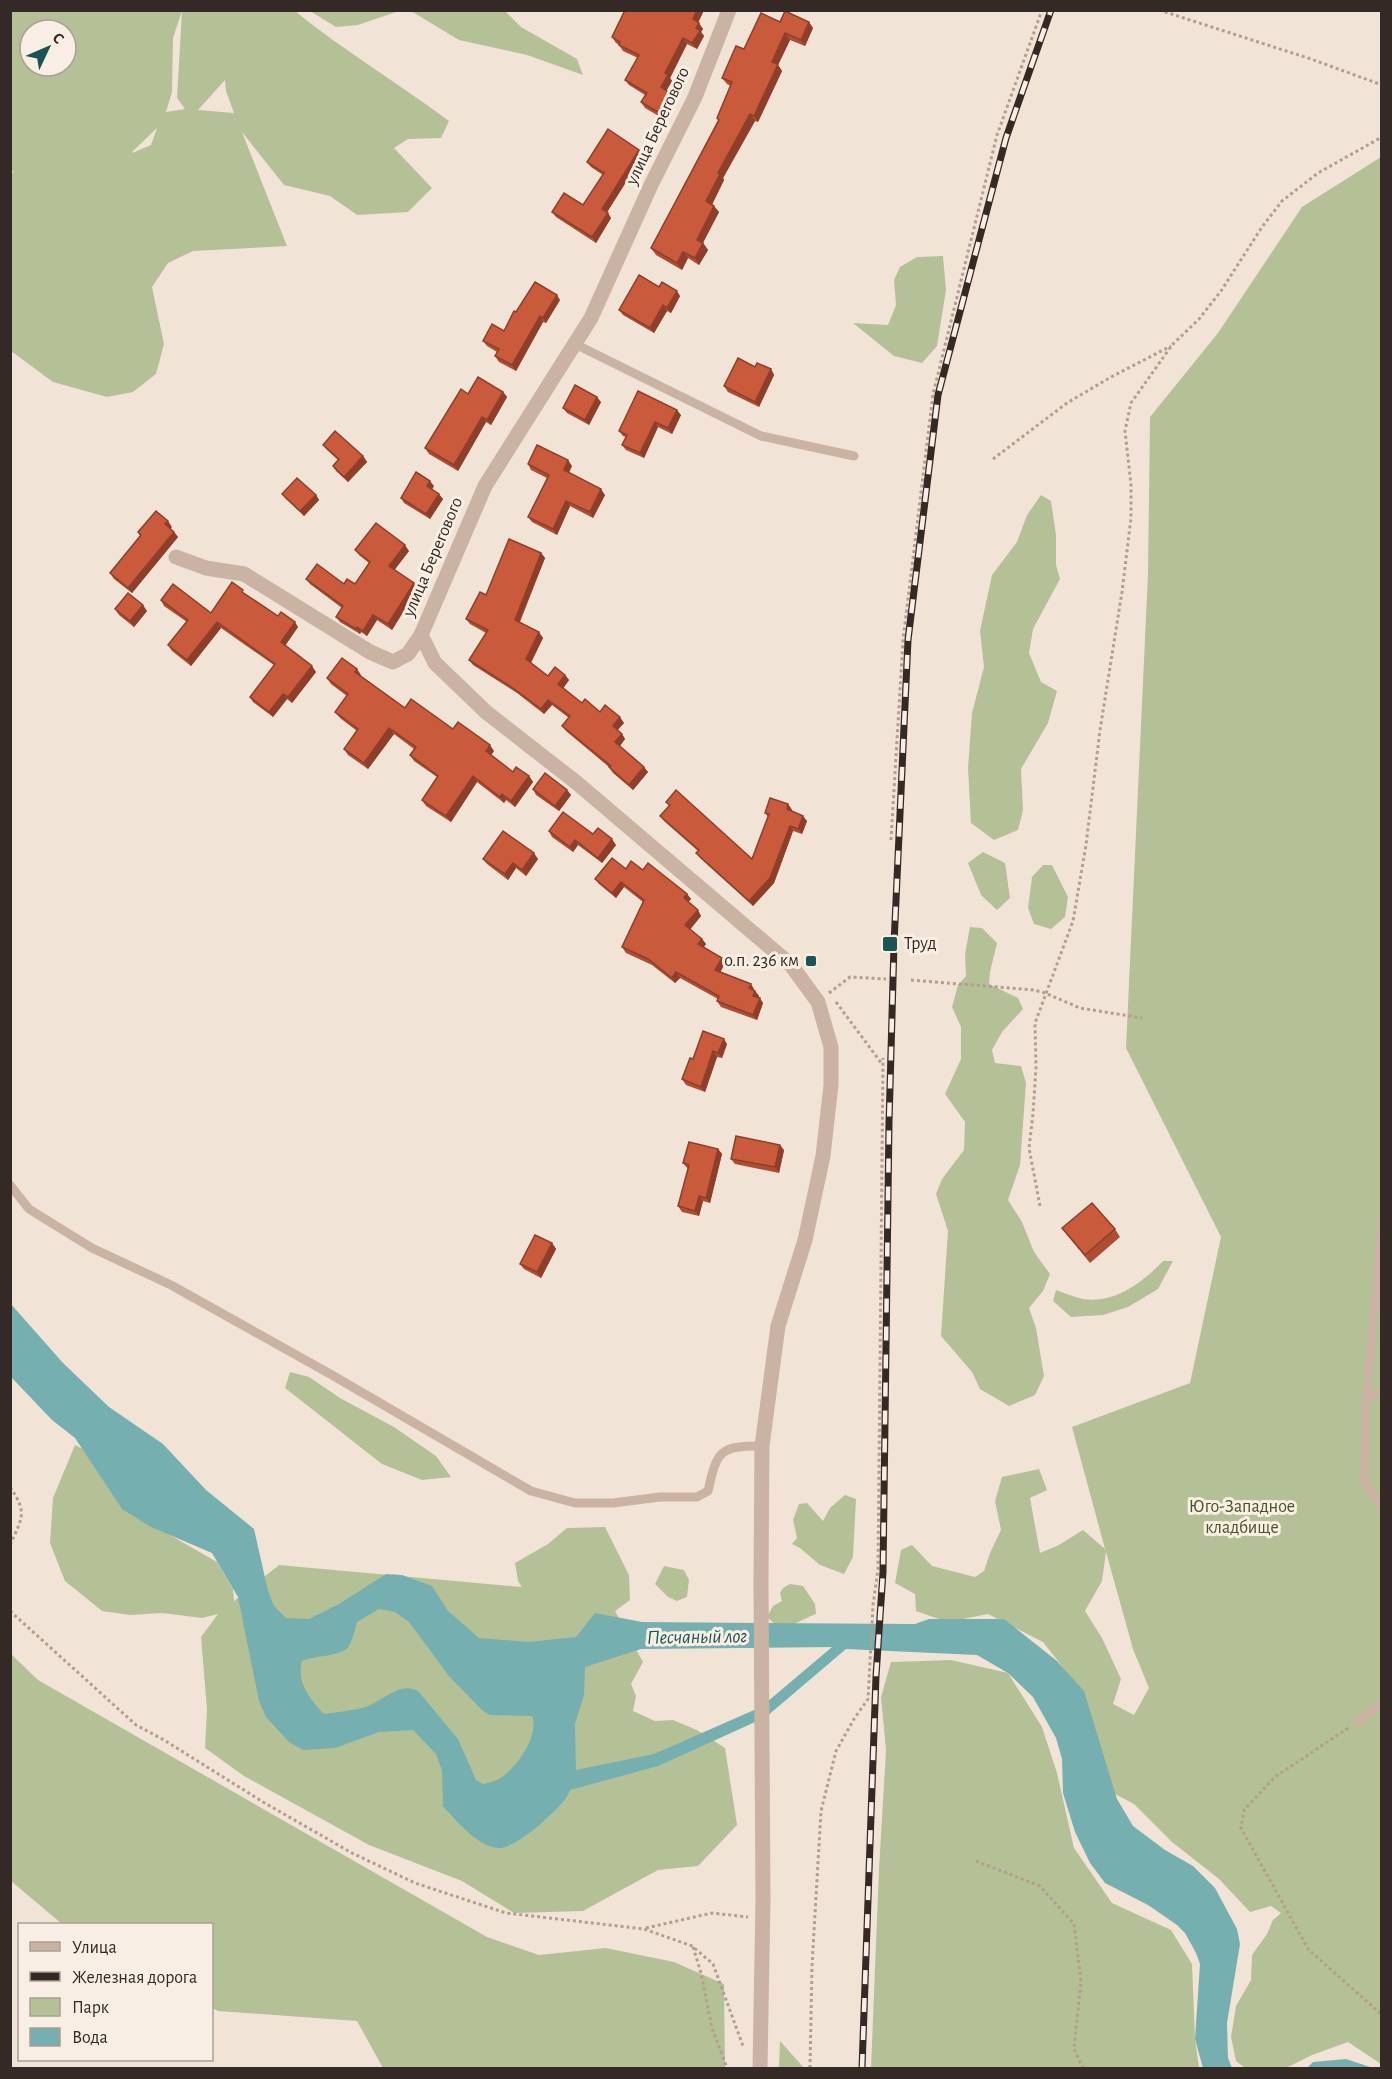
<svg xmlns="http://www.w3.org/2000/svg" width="1392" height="2079" font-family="'Alegreya Sans',sans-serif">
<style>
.green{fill:#b4c197;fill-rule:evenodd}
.water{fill:#75afaf;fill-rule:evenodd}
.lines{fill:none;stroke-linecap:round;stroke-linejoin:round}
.path{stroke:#b59d8d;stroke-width:3;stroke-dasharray:3 3;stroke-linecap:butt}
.lane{stroke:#cab3a3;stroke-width:9}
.street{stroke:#cab3a3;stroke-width:15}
.rail-casing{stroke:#342925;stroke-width:7}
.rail{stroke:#f9eee3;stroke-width:4.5;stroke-dasharray:14;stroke-linecap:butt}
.wall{fill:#ae4d34}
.shaded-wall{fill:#8d3f2a}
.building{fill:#ca5a3c;stroke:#8d3f2a;stroke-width:1.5}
.poi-dot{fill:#1a5456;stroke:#f9eee3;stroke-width:2}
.labels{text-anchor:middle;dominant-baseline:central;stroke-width:6;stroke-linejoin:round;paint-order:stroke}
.street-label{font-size:18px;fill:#342925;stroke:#f9eee3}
.poi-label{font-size:18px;fill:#342925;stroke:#f9eee3;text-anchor:start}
.park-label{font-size:18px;fill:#455328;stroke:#f9eee3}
.water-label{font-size:20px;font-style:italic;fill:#1a5456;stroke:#f9eee3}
</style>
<rect width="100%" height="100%" fill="#f1e4d7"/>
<g class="green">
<path d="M11,10L295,11C344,51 398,83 449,121L441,138L408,139L394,148L432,188L408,212L357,215L330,196L284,185L242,132L287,246L193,251L168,263L152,287L164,344L156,374L133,392L107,397L53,382L11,351L10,173L14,172L10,169ZM182,11L177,98L185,109L166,112L172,92L173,38ZM30,30H66V66H30ZM225,80L226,91L234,113L198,110ZM157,128L151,145L132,153V152Z"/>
<path d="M310,11H399L358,25L336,27Z"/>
<path d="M411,11H505L521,27L577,59L583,75L527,55L459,40Z"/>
<path d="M1381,157V2064L1348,2042L1312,2055L1286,2068H1245L1236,2061L1231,2037L1236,2006L1251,1980L1252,1955L1267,1934L1273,1920L1281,1913L1271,1906L1250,1912L1219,1879L1172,1842L1134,1804L1115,1794L1089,1709L1069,1675L1043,1642L988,1614L963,1619H939L916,1611L915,1594L895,1583L901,1550L912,1545L932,1566L975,1577L984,1571L990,1553L1001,1530L995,1501L1002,1477L1039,1469L1047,1490L1030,1498L1040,1553L1059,1545L1083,1530L1105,1549L1072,1427L1190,1383L1221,1237L1126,1048L1148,574L1150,417L1218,333L1302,207ZM1106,1552L1133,1649L1149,1688L1134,1715L1113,1704L1121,1679L1102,1638L1085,1611L1102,1581Z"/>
<path d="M943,256L946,290L937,346L922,363L894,356L853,323L888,325L896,305L894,280L900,267L917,257Z"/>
<path d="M1041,495L1051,501L1056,535V565L1060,579L1033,629L1029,653L1041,682L1057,691L1048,723L1021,769L1023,810L1018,830L994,840L971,823L968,768L972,713L984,667L980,631L992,575L1017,542L1027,515Z"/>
<path d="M983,852L1005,863L1010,898L997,910L981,895L968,863Z"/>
<path d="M1043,865H1052L1068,897L1065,917L1051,929L1034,924L1028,908L1032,877Z"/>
<path d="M970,927L982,928L997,943L990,972L989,984L1018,998L1023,1009L1002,1032L992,1050L995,1063L1021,1066L1026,1083L1020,1165L1008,1200L1022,1222L1034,1252L1050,1274L1043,1291L1029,1308L1036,1328L1044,1376L1035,1395L1009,1406L980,1389L972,1372L941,1336L948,1231L936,1194L942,1179L964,1150L965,1122L945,1094L961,1059V1027L952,1007L958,985L966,976L965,954Z"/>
<path d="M1163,1261H1173L1158,1289L1128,1307L1103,1315L1071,1317L1053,1301L1056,1290C1065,1293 1074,1297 1083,1299C1115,1304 1143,1282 1163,1261Z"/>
<path d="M290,1372L309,1377L340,1398L394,1427L436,1456L451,1477L422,1480L382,1464L285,1388Z"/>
<path d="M75,1445L83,1449L121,1507L217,1562L233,1589L234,1601L279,1565L522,1587L518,1581L515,1563L548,1544L567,1528L605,1527L629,1575L630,1600L615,1611L643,1662L631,1684L636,1696L633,1711L655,1721L673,1720L697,1730L725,1748L737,1825L698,1866L658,1870L583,1911L514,1913L462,1881L369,1845L244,1776L205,1748L207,1709L201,1637L218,1614L202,1618L162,1613L130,1615L102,1611L65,1581L50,1543L53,1498Z"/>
<path d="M845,1495L856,1499L853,1557L844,1574L820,1565L800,1548L792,1544L797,1538L793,1520L799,1504L807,1503L823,1521L830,1508Z"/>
<path d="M664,1566L684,1570L689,1580L687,1597L677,1601L668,1597L655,1584Z"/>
<path d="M790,1584L803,1586L815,1604L816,1614C802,1619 793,1627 778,1627L767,1617L773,1606L782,1601L780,1593L783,1588Z"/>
<path d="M10,1653L38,1680L487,1937L539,1955L606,1948L674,1962L724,1984L725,2068H383L357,2021L218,2011L212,2008V1924H62L11,1881Z"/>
<path d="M951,1660L1008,1673L1042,1727L1057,1773L1074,1848L1112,1903L1171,1930L1192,1964L1195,2039L1199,2068H871L879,1869L886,1750L881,1697L891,1662Z"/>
<path d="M780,2041L804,2068H779Z"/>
</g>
<g class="water">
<path d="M10,1303L63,1363L109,1407L163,1444L206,1490L254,1529L268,1591L274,1606L286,1618L309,1619L339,1604L386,1574L402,1575L432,1586L448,1611L479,1638L528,1642L576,1637L595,1613L642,1622L915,1624L929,1619H1004L1057,1661L1084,1691L1117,1799L1133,1826L1165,1850L1193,1866L1215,1888L1237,1929L1240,1944L1227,2023L1228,2058L1232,2068H1203L1195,2039L1200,1964L1196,1953L1185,1933L1177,1925L1148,1905L1105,1883L1090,1863L1075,1832L1063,1793L1062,1759L1056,1738L1033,1697L1008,1673L977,1655L846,1649L766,1717L658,1766L570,1790C565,1803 554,1811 544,1821C535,1829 514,1846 501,1848C480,1849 456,1821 443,1806L442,1770L436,1754L413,1730L379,1732L335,1748L303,1750L289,1742L266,1717L259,1701L238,1597L212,1553L151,1527L122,1509L75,1438L52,1420L11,1377ZM379,1609L395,1612L409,1622L449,1676L483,1711L490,1715L532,1716C540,1736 515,1771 497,1780C493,1782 488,1783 483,1784L476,1780L458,1739L418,1691C399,1680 380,1704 362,1708C349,1711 336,1712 324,1714C310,1699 296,1683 302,1661C315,1655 342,1657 349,1646C353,1639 355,1629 357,1622ZM832,1647L761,1707L654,1754L576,1770L575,1724L584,1695L585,1667L641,1649Z"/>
<path d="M1346,2059L1373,2068H1307L1313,2062Z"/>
</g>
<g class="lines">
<g class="path">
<path d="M1159,10L1311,59L1382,85"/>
<path d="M993,459L1067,403L1111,377L1171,346"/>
<path d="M891,840L903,640L933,394L997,135L1042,10"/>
<path d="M911,980L1034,990L1045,993L1080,1008L1142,1018"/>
<path d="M829,993L850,977L886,979"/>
<path d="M836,1002L882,1064"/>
<path d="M1040,1206L1029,1148L1033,1114L1036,1067L1035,1023L1073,921L1086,845L1100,730L1122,592L1131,518V485L1125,431L1131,403L1172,345L1199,319L1221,291L1262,227L1282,201L1318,173L1382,137"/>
<path d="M10,1487C28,1513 22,1518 10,1545"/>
<path d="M10,1611L136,1725L164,1740L263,1802L352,1853L415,1883L506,1913L644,1929L692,1946L713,1964L743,2046"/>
<path d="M1348,1728L1275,1777L1244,1810L1241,1828L1308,1949L1382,2015"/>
<path d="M976,1861L1040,1886L1074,1924L1081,1982L1074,2049L1083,2068"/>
<path d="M646,1928L712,1913L748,1917"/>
<path d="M693,1947L701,1973L712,2028L727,2068"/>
<path d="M810,2068L812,1966L821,1811L836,1751L854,1719L868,1699L873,1605L878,1569L883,1058"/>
</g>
<g class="lane">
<path d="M575,344L761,436L854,456"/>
<path d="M10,1185L29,1209L92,1248L171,1285L332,1375L531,1491L575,1503H613L660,1497H697L708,1491C717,1450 720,1446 762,1446"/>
<path d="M1382,1220L1366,1401L1364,1482L1382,1508"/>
<path d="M1366,1401L1382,1390"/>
<path d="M1357,1722L1382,1704"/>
</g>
<g class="street">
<path d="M729,10L695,97L651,185L591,318L485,486L421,635L435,663L486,712L577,783L791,965L818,1002L831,1047V1085L823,1156L805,1240L778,1326L762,1446L761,1582L763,1900L760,2068"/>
<path d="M176,557L206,568L244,574L370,652L393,662L408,654L421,635"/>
</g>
<g class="rail-casing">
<path id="rail" d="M862,2068L876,1676L883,1572L889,1123L894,944L908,640L938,395L1006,138L1051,10"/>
</g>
<use href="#rail" class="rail"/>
</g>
<g class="wall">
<path d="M621,10H704L698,23L703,29L701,32L704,36L697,49L687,44L670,78L672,81L666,91L674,98L662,118L645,108L641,102L645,95L629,85L625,80L638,58L623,51L619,45L616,43L612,37L624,12Z"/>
<path d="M780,22L813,28L805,46L790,40L778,65L782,71L758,122L755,121L723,178L724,180L712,205L719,212L703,243L708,250L699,265L688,258L682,270L656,255L651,248L718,120L717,118L731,86L727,84L722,78L744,49Z"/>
<path d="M643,155L607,212L611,218L596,243L556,217L552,212L583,205L603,175L591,167L587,162Z"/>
<path d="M659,287L680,296L671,313L667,311L654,333L623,315L619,310Z"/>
<path d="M560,300L546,323L543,322L516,371L499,362L495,356L497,352L487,346L483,341L504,331L516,312Z"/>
<path d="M755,367L771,369L774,375L759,407L728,392L724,386Z"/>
<path d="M503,392L507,397L491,425L486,422L458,471L429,454L425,448L468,394Z"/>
<path d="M601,402L589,425L567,413L563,408Z"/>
<path d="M681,415L672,434L658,427L644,458L626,450L622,445L626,437L623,436L619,431Z"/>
<path d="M323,445L363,456L367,462L348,482L336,471L333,466L338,460L327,450Z"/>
<path d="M528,464L572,466L569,473L605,495L593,518L570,506L557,535L532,522L528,517L547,478L531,470Z"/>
<path d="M434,486L432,489L443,499L430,519L404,503L401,498Z"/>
<path d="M282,494L316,495L319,500L304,516L286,499Z"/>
<path d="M172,527L170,528L178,537L132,593L114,579L110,573L140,536L138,532Z"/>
<path d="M355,550L409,551L394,570L418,588L392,630L377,620L367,636L361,632L360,634L340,622L336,617L342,608L310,584L306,579L355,584L369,563L359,555Z"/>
<path d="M541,553L545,558L520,622L543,638L531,663L548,676L565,675L569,680L563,688L582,703L624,723L617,730L622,734L625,739L620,746L648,772L633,790L613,773L609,767L566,731L562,726L569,718L552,705L544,714L517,693L473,665L469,660L486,633L470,624L466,619L486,595Z"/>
<path d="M247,595L278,616L298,627L285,646L316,672L292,703L287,699L273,717L253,702L250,697L274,665L221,628L191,666L172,651L168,645L187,622L164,606L161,600L211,613Z"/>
<path d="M115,609L147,611L134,627L119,615Z"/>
<path d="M361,675V676L405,708L453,729L494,751L491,755L513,772L529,776L533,782L515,807L506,800L504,803L477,782L451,822L426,806L422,800L437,777L414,761L410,755L414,749L394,734L368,769L348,755L344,749L357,731L340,718L335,712L347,696L331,684L327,678Z"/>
<path d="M533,789L567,790L571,795L559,811L536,795Z"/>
<path d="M666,802L752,859L768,817L765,813L788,804L792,810V811L807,821L802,834L793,831L774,883L753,906L700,858L696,853L698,851L664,821L660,816L669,806Z"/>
<path d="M549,831L593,834L616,845L602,863L578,845L573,852L552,837Z"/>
<path d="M483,859H538L526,876L516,868L508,880L487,864Z"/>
<path d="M626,869L643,870L687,894L691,899L688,902L701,916L690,929L702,939L706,944L703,947L725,963L720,972L754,989V990L759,996L758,998L763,1003L757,1020L721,1007L717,1001L718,999L680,978L675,983L652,965L626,953L622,947L643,902L624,887L616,898L599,884L595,879Z"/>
<path d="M727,1044L722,1058L717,1057L705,1092L686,1085L682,1079L693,1059Z"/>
<path d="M718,1149L722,1154L710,1203L703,1201L699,1216L682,1212L678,1206L688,1169L683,1163Z"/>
<path d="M784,1150L779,1173L735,1164L731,1159Z"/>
<path d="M1062,1228L1115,1229L1120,1237L1090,1263L1068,1236Z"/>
<path d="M552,1243L556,1249L541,1278L524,1269L520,1264Z"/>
</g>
<g class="shaded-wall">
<path d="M697,10H704L697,25L693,19Z"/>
<path d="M809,22L813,28L805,46L801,40Z"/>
<path d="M699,23L703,29L701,32L704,36L697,49L692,43L696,28Z"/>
<path d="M785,33L790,40L778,65L782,71L758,122L754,116L772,62Z"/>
<path d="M683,38L687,44L670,78L672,81L665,93L661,87L665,73Z"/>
<path d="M670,93L674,98L662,118L658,112Z"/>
<path d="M750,114L755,121L723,178L724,180L710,208L706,201L718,173Z"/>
<path d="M639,150L643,155L606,214L602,209Z"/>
<path d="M714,206L719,212L701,246L697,240Z"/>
<path d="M608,213L611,218L596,243L592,237Z"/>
<path d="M703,243L708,250L699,265L695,258Z"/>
<path d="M683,252L688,258L682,270L677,263Z"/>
<path d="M677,291L680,296L671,313L667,308Z"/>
<path d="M557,295L560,300L546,323L543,318Z"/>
<path d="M663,305L667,311L654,333L650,328Z"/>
<path d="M540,316L543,322L516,371L512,365Z"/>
<path d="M771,369L774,375L759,407L755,402Z"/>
<path d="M503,392L507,397L491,425L487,420Z"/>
<path d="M597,397L601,402L589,425L585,420Z"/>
<path d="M677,410L681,415L672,434L668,428Z"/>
<path d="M482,417L486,422L458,471L454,465Z"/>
<path d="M655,422L658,427L644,458L640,453Z"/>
<path d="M363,456L367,462L348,482L344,477Z"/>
<path d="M568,460L572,466L567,475L564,470Z"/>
<path d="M430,481L434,486L431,491L427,486Z"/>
<path d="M601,489L605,495L593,518L590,512Z"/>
<path d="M439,494L443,499L430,519L426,514Z"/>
<path d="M316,495L319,500L304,516L300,511Z"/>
<path d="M566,501L570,506L557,535L553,529Z"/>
<path d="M168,521L172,527L169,530L165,524Z"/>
<path d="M174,532L178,537L132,593L128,588Z"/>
<path d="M405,545L409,551L393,572L389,566Z"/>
<path d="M541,553L545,558L518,625L515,620Z"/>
<path d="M414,583L418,588L392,630L388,624Z"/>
<path d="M143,605L147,611L134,627L130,621Z"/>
<path d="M373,615L377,620L367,636L363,631Z"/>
<path d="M217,622L221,628L191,666L187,660Z"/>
<path d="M295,622L298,627L284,647L281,642Z"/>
<path d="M357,627L361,632L360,634L356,629Z"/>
<path d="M539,632L543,638L530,664L526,659Z"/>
<path d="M312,666L316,672L292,703L288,697Z"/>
<path d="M357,669L361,675L359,678L355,672Z"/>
<path d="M565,675L569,680L562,690L558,684Z"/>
<path d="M283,694L287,699L273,717L269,712Z"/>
<path d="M548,700L552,705L544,714L541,709Z"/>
<path d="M620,717L624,723L616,732L613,726Z"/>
<path d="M389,728L394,734L368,769L364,763Z"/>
<path d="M622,734L625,739L619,747L615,742Z"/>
<path d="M490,745L494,751L490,757L486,751Z"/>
<path d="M644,767L648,772L633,790L629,785Z"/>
<path d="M473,776L477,782L451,822L446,816Z"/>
<path d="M529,776L533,782L515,807L511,801Z"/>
<path d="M567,790L571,795L559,811L555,806Z"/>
<path d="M502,794L506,800L504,803L500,797Z"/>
<path d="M788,804L792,810L790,815L787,809Z"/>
<path d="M803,816L807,821L802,834L798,829Z"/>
<path d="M790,826L793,831L774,883L753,906L749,901Z"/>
<path d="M612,839L616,845L602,863L598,858Z"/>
<path d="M575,840L578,845L573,852L570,847Z"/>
<path d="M534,853L538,859L526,876L522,870Z"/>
<path d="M513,863L516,868L508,880L505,874Z"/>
<path d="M621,882L624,887L616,898L612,893Z"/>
<path d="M687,894L691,899L687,904L684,898Z"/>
<path d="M698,910L701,916L689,931L685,925Z"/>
<path d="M702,939L706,944L702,950L698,944Z"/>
<path d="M722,958L725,963L719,975L715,970Z"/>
<path d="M676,972L680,978L675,983L672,978Z"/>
<path d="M751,984L754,989L752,994L749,988Z"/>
<path d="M755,991L759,996L757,1001L753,996Z"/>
<path d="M760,998L763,1003L757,1020L753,1015Z"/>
<path d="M724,1039L727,1044L722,1058L718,1053Z"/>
<path d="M713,1051L717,1057L705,1092L701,1087Z"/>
<path d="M780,1145L784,1150L779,1173L775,1167Z"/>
<path d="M718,1149L722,1154L710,1203L706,1198Z"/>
<path d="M699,1196L703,1201L699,1216L695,1211Z"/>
<path d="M552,1243L556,1249L541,1278L537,1272Z"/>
</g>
<g class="building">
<path d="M625,10H697L693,19L699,23L696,28L700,31L692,43L683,38L665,73L668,75L661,87L670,93L658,112L641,102L647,93L625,80L639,55L619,45L620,42L612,37Z"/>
<path d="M785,11L809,22L801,40L785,33L772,62L778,64L754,116L750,114L718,173L720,174L706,201L714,206L697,240L703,243L695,258L683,252L677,263L651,248L719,120L717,118L732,82L722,78L736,46L744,49L761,13L780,22Z"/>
<path d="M608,129L639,150L602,209L608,213L592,237L552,212L564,193L583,205L604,173L587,162Z"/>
<path d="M639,275L659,287L662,282L677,291L667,308L663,305L650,328L619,310Z"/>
<path d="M535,282L557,295L543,318L540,316L512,365L495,356L499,349L483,341L492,324L504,331L514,311L516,312Z"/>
<path d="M738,358L755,367L757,363L771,369L755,402L724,386Z"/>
<path d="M478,377L503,392L487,420L482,417L454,465L425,448L461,389L468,394Z"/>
<path d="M575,385L597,397L585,420L563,408Z"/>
<path d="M638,391L677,410L668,428L655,422L640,453L622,445L627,435L619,431Z"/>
<path d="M335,431L363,456L344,477L333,466L339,459L323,445Z"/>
<path d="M537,445L568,460L564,470L601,489L590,512L566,501L553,529L528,517L549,475L528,464Z"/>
<path d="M416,472L430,481L427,486L439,494L426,514L401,498Z"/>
<path d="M297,478L316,495L300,511L282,494Z"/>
<path d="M156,511L168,521L165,524L174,532L128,588L110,573L141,535L138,532Z"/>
<path d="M376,523L405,545L389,566L414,583L388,624L373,615L363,631L357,627L356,629L336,617L343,606L306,579L317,564L344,584L347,579L355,584L370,562L355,550Z"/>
<path d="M509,539L541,553L515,620L539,632L526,659L548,676L555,667L565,675L558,684L582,703L585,699L600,712L605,705L620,717L613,726L622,734L615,742L644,767L629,785L609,767L611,766L562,726L570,716L548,700L541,709L513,688L469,660L488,630L466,619L480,592L486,595Z"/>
<path d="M232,582L243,590L242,592L278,616L281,612L295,622L281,642L312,666L288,697L283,694L269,712L250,697L275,664L217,622L187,660L168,645L188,620L161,600L173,584L211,613Z"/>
<path d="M128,593L143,605L130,621L115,609Z"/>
<path d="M342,658L357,669L355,672L405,708L411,699L453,729L458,722L490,745L486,751L513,772L516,767L529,776L511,801L502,794L500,797L473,776L446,816L422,800L438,776L410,755L416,747L389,728L364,763L344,749L358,729L335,712L348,694L327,678Z"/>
<path d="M545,773L567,790L555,806L533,789Z"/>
<path d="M676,790L752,859L769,814L765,813L770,798L788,804L787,809L803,816L798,829L790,826L770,878L749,901L696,853L699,850L660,816L670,805L666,802Z"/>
<path d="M563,812L593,834L598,828L612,839L598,858L575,840L570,847L549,831Z"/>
<path d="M503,831L534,853L522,870L513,863L505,874L483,859Z"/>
<path d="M612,858L626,869L631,861L643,870L648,863L687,894L684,898L698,910L685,925L702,939L698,944L722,958L715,970L751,984L749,988L755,991L753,996L760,998L753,1015L717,1001L719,996L676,972L672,978L648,959L622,947L644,900L621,882L612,893L595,879Z"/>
<path d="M703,1031L724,1039L718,1053L713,1051L701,1087L682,1079L690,1058L693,1059Z"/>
<path d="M736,1136L780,1145L775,1167L731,1159Z"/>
<path d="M689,1142L718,1149L706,1198L699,1196L695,1211L678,1206L689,1165L683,1163Z"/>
<path d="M1092,1203L1115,1229L1085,1255L1062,1228Z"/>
<path d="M535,1235L552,1243L537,1272L520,1264Z"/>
</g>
<g class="poi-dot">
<rect x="882" y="936" width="16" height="16" rx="3"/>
<rect x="805" y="955" width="12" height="12" rx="3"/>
</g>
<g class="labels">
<g class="street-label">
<text transform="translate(658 126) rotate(-65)">улица Берегового</text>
<text transform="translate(433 557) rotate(-67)">улица Берегового</text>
</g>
<g class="poi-label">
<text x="904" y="944">Труд</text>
<text x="799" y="961" text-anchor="end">о.п. 236 км</text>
</g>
<g class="park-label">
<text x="1242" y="1507">Юго-Западное<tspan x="1242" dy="21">кладбище</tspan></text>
</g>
<g class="water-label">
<text transform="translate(697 1637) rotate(-1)">Песчаный лог</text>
</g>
</g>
<rect width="1392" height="2079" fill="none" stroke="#342925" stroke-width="24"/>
<rect x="18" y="1923" width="195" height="138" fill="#f9eee3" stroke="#aa9f97" stroke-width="1.5"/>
<rect x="30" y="1942" width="30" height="9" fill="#cab3a3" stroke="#aa9f97" stroke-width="1.5"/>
<text x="72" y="1953" font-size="18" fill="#342925">Улица</text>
<rect x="30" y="1972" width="30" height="9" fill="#342925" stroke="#aa9f97" stroke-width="1.5"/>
<text x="72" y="1983" font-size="18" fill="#342925">Железная дорога</text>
<rect x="30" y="1998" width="30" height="18" fill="#b4c197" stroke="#aa9f97" stroke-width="1.5"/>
<text x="72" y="2013" font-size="18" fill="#342925">Парк</text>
<rect x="30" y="2028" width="30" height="18" fill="#75afaf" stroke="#aa9f97" stroke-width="1.5"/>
<text x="72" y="2043" font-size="18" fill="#342925">Вода</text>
<g transform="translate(48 48) rotate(46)"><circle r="28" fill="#f9eee3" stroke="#aa9f97" stroke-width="1.5"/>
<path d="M0-4.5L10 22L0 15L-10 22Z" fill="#1a5456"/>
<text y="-9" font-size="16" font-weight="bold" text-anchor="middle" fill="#342925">С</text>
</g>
</svg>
